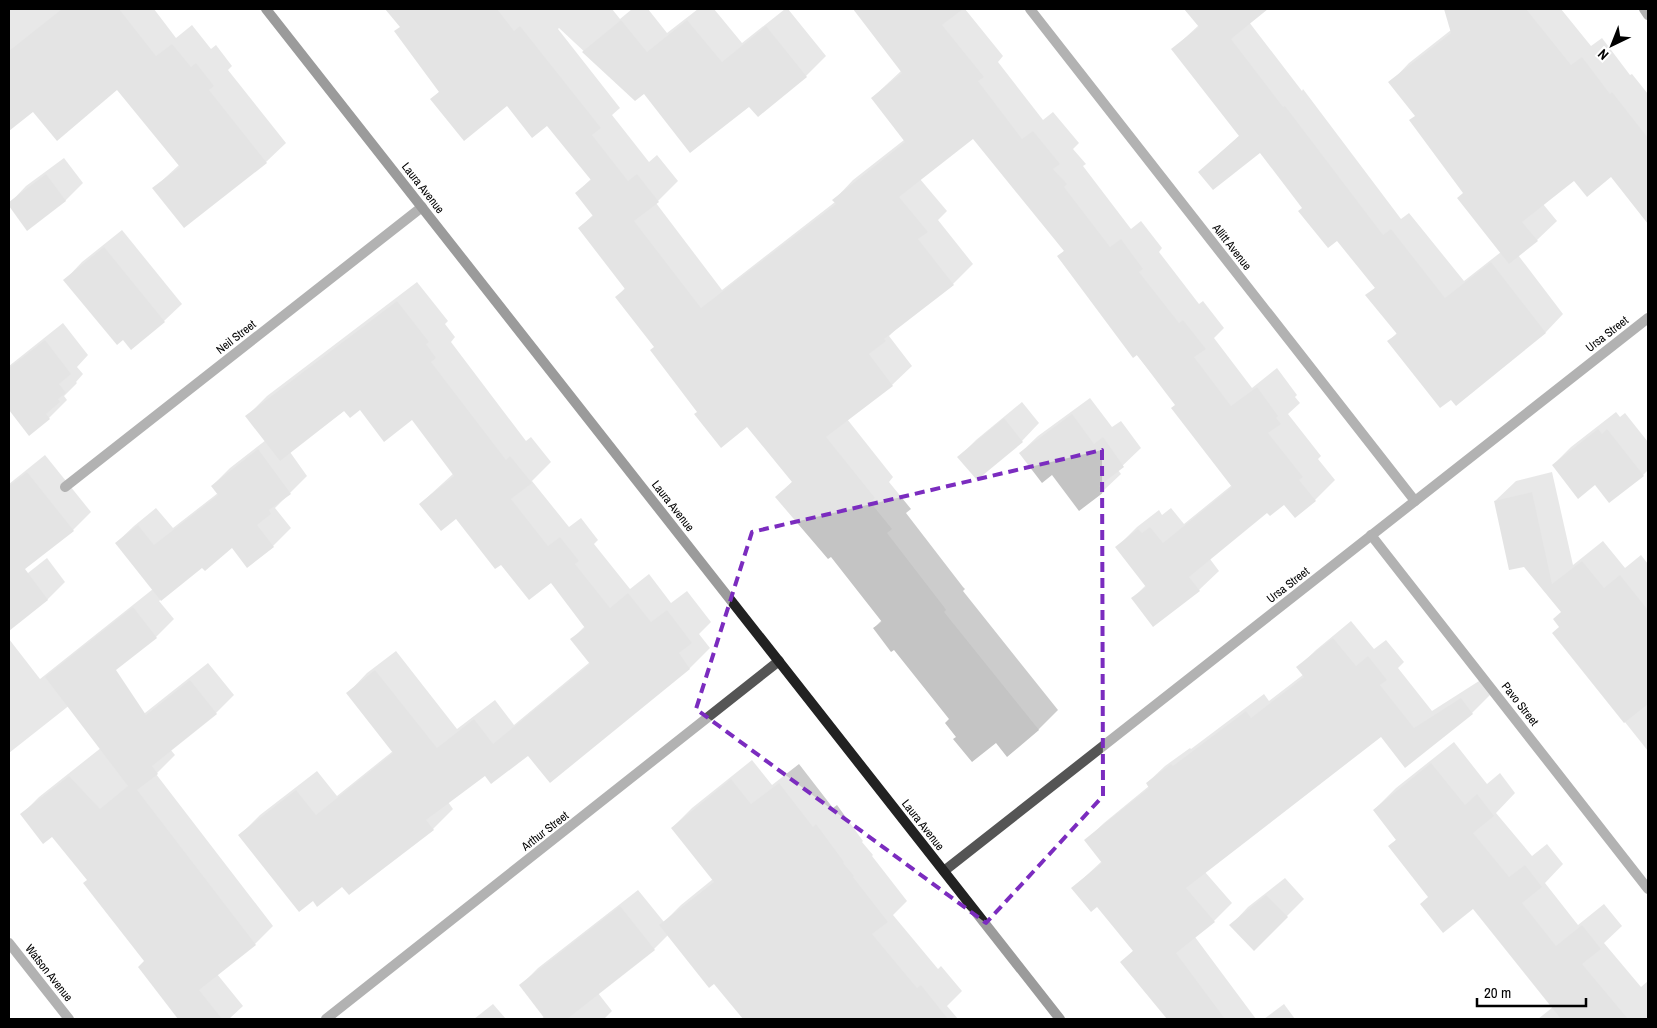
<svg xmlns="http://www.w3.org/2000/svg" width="1657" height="1028" font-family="'Archivo Narrow',sans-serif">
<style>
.shadow{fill:#0003}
.building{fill:#c4c4c4}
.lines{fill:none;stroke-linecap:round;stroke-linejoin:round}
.street{stroke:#555;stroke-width:10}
.secondary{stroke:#222;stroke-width:10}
.marked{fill:none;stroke:#7b2cbf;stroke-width:4;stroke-dasharray:10 6;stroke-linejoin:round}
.labels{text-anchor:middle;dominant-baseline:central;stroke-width:4.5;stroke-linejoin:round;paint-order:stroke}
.street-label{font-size:12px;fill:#000;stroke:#fff}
</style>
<rect width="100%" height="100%" fill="#fff"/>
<g class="shadow">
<path d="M9,9H154L176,38L192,25L211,49L216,45L232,66L228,70L286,143L266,162L154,188L179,165L118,88L33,110L20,121L9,106Z"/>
<path d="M389,9H612L620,19L632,9H648L667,33L698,9H714L742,43L785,9H788L826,56L806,76L750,105L644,92L635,99L559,28L558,29L620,108L612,115L649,162L657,155L678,181L656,203L722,290L835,202L834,200L853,180L904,140L872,98L901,71L858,13L863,9H965L1003,56L998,62L1043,120L1053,112L1079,143L1073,149L1086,164L1083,166L1131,229L1141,221L1162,248L1159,252L1199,304L1203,301L1224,328L1214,338L1252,388L1277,368L1297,395L1295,397L1300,403L1288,414L1321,456L1318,459L1335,480L1315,500L1295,516L1284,503L1267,511L1210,559L1219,571L1199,590L1133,598L1146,585L1117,547L1137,527L1159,510L1162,515L1171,508L1184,524L1232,485L1177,405L1058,257L1065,250L974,137L920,179L947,211L938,220L973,264L953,284L899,326L889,336L912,366L892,385L847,419L893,477L889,482L911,509L906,513L963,587L965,589L963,591L1058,710L1038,730L996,741L957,737L950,719L894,648L874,628L882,620L831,555L777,497L793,481L747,426L698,411L655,347L617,297L625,288L579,228L593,215L576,193L591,179L548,124L507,104L432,99L440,91L401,26L388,10Z"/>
<path d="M1186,9H1263L1249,22L1302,91L1303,89L1401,219L1409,213L1464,281L1501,252L1416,115L1390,83L1409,63L1451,30L1446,9H1561L1591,46L1602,38L1630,75L1632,74L1648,94V222L1611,176L1575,179L1543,204L1557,221L1537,240L1518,255L1563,314L1546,332L1456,404L1389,341L1397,333L1367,295L1376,287L1337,239L1304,207L1260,151L1200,172L1240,135L1173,49L1199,25Z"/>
<path d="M64,158L83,183L65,201L27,229L9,204L26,186Z"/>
<path d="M122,230L182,304L164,321L123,339L65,280L82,262Z"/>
<path d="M417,282L448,321L445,324L455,337L451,342L526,441L531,437L551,462L532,481L569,527L581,518L598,540L594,544L630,589L649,574L671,603L687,591L711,622L699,634L710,648L690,668L550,781L528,754L485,774L448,802L453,809L433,829L349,894L342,885L240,835L260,815L317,771L337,796L393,751L348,693L367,673L396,651L457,729L495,700L514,725L590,662L572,639L585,626L551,582L502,563L456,517L420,504L454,473L412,419L360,408L345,410L290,452L307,476L275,508L291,528L273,546L248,566L232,546L202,566L159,601L174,619L156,637L9,753V639L40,679L153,589L116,543L134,526L156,508L173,528L218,493L212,486L230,468L266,440L247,416L267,396Z"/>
<path d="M63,323L88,355L77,367L83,374L76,382L77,383L64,396L67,400L49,418L30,434L9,408V366Z"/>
<path d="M1090,398L1112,427L1121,421L1141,448L1118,470L1121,474L1103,491L1053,473L1020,453L1038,436Z"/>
<path d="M1022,402L1039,423L1022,441L959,457L976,440Z"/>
<path d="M1616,412L1620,417L1625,413L1648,442V470L1643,475L1595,483L1553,465L1571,447Z"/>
<path d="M45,455L91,512L73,530L15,575L9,567V484Z"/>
<path d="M1552,472L1573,565L1603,541L1625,568L1641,555L1648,564V751L1554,633L1560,627L1562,612L1495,501L1516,481Z"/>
<path d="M47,558L65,582L47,600L9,629V588Z"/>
<path d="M1351,621L1374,649L1386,640L1404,662L1398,668L1432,711L1479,681L1490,695L1472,713L1405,766L1381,736L1205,872L1232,903L1214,921L1195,937L1256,1019H1171L1142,979L1122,962L1134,950L1097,905L1073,888L1102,861L1086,840L1104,823L1149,786L1147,783L1165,766L1190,748L1191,749L1264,694L1269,701L1304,674L1298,667L1316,650Z"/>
<path d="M208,663L234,695L216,713L170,749L175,755L156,774L273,926L255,944L217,974L243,1006L229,1019H180L139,967L145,961L88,879L52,835L22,814L39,797Z"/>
<path d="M1454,742L1487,784L1500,773L1515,793L1496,813L1532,856L1547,844L1563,864L1545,883L1578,925L1604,904L1622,926L1604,943L1641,987L1648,981V1019H1538L1553,1007L1473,907L1429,897L1389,846L1397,839L1374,810L1396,788Z"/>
<path d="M752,760L772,785L799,764L833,808L837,805L863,841L862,842L873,855L872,856L907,901L893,915L938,969L941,966L962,991L947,1006L958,1019H836L822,1002L800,1019H744L714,982L668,935L654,949L598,993L612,1011L604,1019H541L545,1016L521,985L538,968L638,890L664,922L681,905L713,879L672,828L692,808Z"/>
<path d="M1285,878L1304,899L1254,949L1231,925L1248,907Z"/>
<path d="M493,1004L506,1019H474Z"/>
<path d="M1284,1004L1295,1019H1264Z"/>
</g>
<g class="building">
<path d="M62,9H119L156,56L172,44L191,67L196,63L214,86L209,90L267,163L184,228L152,188L180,167L117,90L57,141L33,112L9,131V51Z"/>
<path d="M385,9H497L514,31L520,26L601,128L592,135L628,181L637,174L659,202L634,221L701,308L836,204L832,200L905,142L871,98L902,73L853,9H963L942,25L984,77L978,81L1022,139L1033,131L1060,164L1053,169L1067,184L1064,187L1110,247L1121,239L1143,269L1139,272L1179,323L1183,320L1206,349L1194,357L1231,406L1257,387L1278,416L1276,418L1281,424L1268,433L1303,477L1299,480L1316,501L1295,518L1284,505L1270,516L1267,513L1189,577L1200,591L1153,627L1131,598L1146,587L1115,547L1138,529L1142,533L1150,527L1163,543L1232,487L1171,408L1175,405L1137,355L1133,358L1057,256L1064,251L973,139L899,197L928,232L918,239L954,285L884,339L886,341L869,354L893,386L826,437L875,498L870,502L892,529L887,533L944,607L946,610L944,612L1039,730L1007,757L996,743L972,762L953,739L956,737L945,723L949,719L894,650L891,652L873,628L882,622L831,557L828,559L775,497L792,482L747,427L721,448L694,414L697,412L650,350L654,347L615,297L625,289L578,228L593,216L575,193L591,180L547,126L532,138L507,106L464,141L430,99L439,92L394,31L400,27Z"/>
<path d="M1184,9H1268L1231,39L1283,107L1285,106L1383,235L1391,229L1445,298L1491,262L1546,333L1456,406L1451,400L1440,408L1387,341L1397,334L1365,295L1375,288L1337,241L1328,248L1298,211L1302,208L1260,153L1213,190L1198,172L1239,136L1171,49L1199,27Z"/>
<path d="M1444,9H1526L1571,65L1582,57L1610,94L1612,92L1648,138V224L1611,177L1587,197L1574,181L1522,222L1538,241L1509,264L1457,198L1463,193L1409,120L1415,116L1388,82L1451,33Z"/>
<path d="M621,20L647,52L687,20L722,62L766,26L807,77L758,117L749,107L690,153L644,94L635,101L582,52Z"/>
<path d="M46,174L66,201L27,231L9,206V202Z"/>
<path d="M104,247L165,322L131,350L123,340L117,345L63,280Z"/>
<path d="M397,301L429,342L426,344L436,358L431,362L506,460L510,456L532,483L511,499L548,546L560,537L579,561L575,564L610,608L628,593L651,622L667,610L692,643L679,653L690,669L550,783L528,756L491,784L485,776L426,820L434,830L349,895L342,887L317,907L313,901L299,912L238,835L296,790L316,815L393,753L346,693L375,670L437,748L474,719L493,744L590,664L570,639L585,628L551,583L529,600L501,565L495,569L456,519L441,531L419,504L454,476L412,420L384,442L360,410L350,418L344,411L280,461L245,416Z"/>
<path d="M45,340L71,374L59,384L66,393L58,399L60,402L46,414L50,419L29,436L9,410V368Z"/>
<path d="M1072,414L1094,444L1103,437L1124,467L1099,486L1104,492L1079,511L1052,475L1042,483L1019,453Z"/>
<path d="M1004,418L1023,442L977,480L957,457Z"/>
<path d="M1598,429L1602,434L1607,429L1644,476L1609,503L1595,485L1578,499L1552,465Z"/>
<path d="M258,449L291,494L269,510L271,514L257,525L274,547L247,568L232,548L205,571L202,568L161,601L115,543L138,525L154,545L218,495L211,486Z"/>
<path d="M27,472L74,531L25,569L48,600L9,631V486Z"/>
<path d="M1532,492L1552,584L1582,561L1604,588L1620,575L1648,610V704L1624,723L1552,633L1559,627L1553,619L1561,612L1524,567L1509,570L1494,501Z"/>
<path d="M133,607L157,638L116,670L146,715L190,680L217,714L152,766L158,774L137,790L256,945L199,990L222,1019H178L138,967L144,961L83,883L87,880L52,837L43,844L20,814L69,776L100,809L128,786L45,677Z"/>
<path d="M1333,638L1356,666L1368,656L1387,680L1380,685L1414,728L1461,698L1473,714L1405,768L1381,737L1186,888L1215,922L1176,953L1225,1019H1167L1120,962L1133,951L1097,907L1091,912L1071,888L1102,863L1084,840L1149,788L1146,783L1171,764L1173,766L1246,711L1251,718L1304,677L1296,667Z"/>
<path d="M1431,763L1465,805L1477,794L1494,816L1473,833L1509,877L1525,865L1542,887L1522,903L1556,946L1582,925L1601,949L1582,964L1628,1019H1561L1473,909L1443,933L1420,904L1428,897L1388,846L1396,840L1373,810Z"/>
<path d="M731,779L751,804L779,783L813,827L816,824L844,862L843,863L854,876L853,877L888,922L872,934L917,988L921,985L948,1019H743L714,984L709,988L659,925L714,882L671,828Z"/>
<path d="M1266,895L1288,917L1254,951L1229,925Z"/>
<path d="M620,906L655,950L567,1019H545L519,985Z"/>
</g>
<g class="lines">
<g class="street">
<path d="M1030,9L1415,501"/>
<path d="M1644,9L1648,15"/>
<path d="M65,487L422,207"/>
<path d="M1371,535L1648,889"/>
<path d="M944,871L1648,318"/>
<path d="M9,943L69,1019"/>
<path d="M326,1019L779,661"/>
</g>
<path class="secondary" d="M266,9L1060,1019"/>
</g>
<path d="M0 0H1657V1028H0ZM1102,450L1103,796L986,923L696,709L752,532Z" fill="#fff" fill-opacity=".55" fill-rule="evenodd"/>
<path class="marked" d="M1102,450L1103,796L986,923L696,709L752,532Z"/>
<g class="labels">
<g class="street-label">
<text transform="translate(423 188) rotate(52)">Laura Avenue</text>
<text transform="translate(1232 247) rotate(52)">Allitt Avenue</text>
<text transform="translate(1607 334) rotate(-38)">Ursa Street</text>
<text transform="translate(236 337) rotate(-38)">Neil Street</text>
<text transform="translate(673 506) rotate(52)">Laura Avenue</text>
<text transform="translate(1288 585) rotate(-38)">Ursa Street</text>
<text transform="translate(1520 704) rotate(52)">Pavo Street</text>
<text transform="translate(923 825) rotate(52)">Laura Avenue</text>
<text transform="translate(545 831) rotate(-38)">Arthur Street</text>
<text transform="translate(49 973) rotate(52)">Watson Avenue</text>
</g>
</g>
<rect width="1657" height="1028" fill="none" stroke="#000000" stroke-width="20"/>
<g transform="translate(1612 45) rotate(223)" stroke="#ffffff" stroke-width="4" paint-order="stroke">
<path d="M0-4L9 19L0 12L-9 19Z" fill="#000000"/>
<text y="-8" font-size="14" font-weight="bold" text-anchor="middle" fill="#000000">N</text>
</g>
<path d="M1477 998v8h109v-8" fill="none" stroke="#000000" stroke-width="2.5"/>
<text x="1484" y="998" font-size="15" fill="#000000" stroke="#ffffff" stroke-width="4" paint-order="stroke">20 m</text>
</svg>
